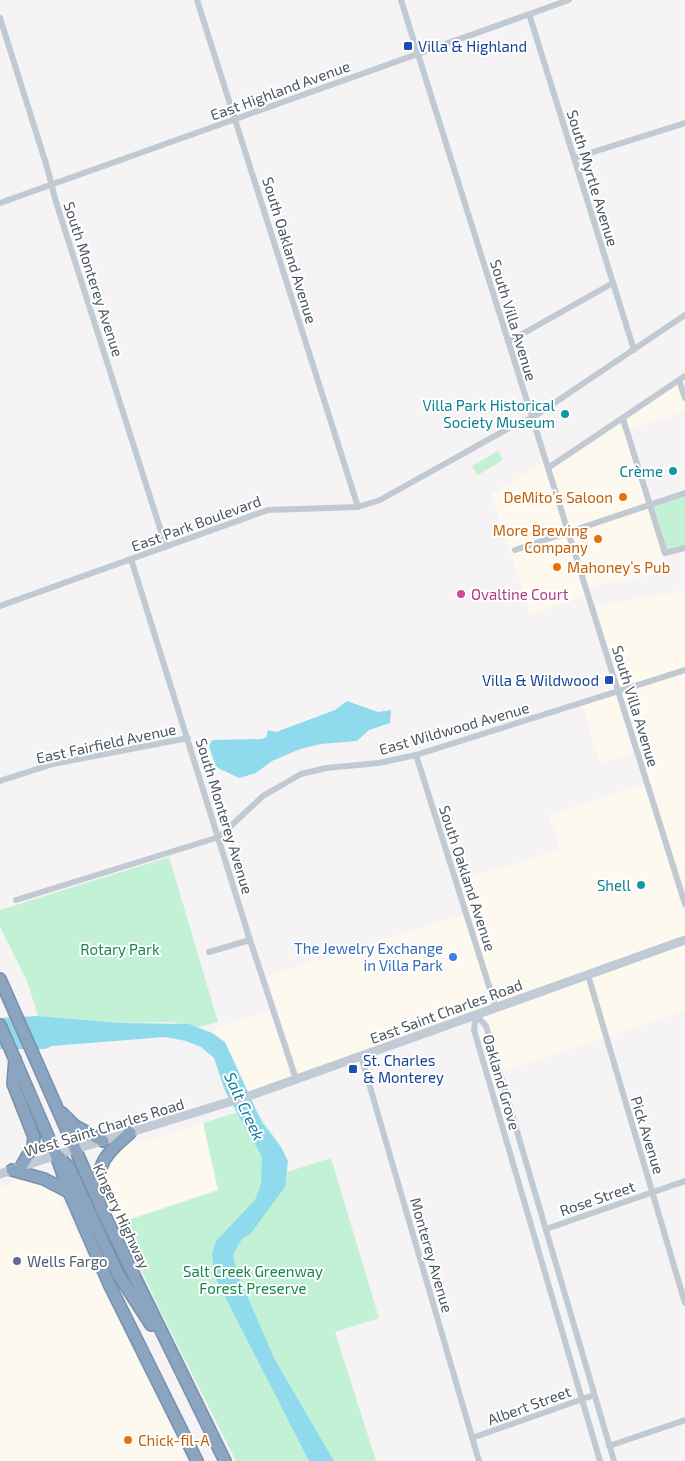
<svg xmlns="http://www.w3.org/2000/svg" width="685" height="1461" font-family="'Exo 2',sans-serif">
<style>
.commercial{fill:#fdf9ef}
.green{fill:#c3f1d5}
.water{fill:#90daee}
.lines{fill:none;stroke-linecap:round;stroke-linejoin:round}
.highway-casing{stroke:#7690ad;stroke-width:14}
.street{stroke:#c1cad2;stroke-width:6}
.secondary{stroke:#c1cbd6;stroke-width:9}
.highway{stroke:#8ba5c1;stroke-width:11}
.transit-dot{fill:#1a4fb4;stroke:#fff;stroke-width:2}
.culture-dot{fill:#0f9aa8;stroke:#fff;stroke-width:2}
.food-dot{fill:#e8710a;stroke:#fff;stroke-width:2}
.hotel-dot{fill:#d1479c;stroke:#fff;stroke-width:2}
.shop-dot{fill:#3f7fe0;stroke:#fff;stroke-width:2}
.service-dot{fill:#5c6f8a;stroke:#fff;stroke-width:2}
.labels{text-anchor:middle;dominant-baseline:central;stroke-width:4;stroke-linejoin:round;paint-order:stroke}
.transit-label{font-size:15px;fill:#164399;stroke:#fff;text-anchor:start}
.street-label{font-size:15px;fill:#4a5661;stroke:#fff}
.culture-label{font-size:15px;fill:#0d838f;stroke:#fff;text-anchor:end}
.food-label{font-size:15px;fill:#c56008;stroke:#fff;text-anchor:end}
.hotel-label{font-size:15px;fill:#b23c85;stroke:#fff;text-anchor:start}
.shop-label{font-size:15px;fill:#366cbe;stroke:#fff;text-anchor:end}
.park-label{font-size:15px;fill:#17864f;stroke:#fff}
.service-label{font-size:15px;fill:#4e5e75;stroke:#fff;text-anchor:start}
.water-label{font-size:16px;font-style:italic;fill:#0c7c9b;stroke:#fff}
</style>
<rect width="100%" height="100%" fill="#f5f3f3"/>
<g class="commercial">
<path d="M678,383L685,404V412L628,430L625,421Z"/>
<path d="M622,422L668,572L589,587L551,469Z"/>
<path d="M544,462L586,596L530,614L491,494Z"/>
<path d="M685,590V668L620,688L595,606Z"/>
<path d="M685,673V892L621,693Z"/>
<path d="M616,695L633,752L600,763L582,705Z"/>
<path d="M644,784L685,915V937L497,1005L459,881L560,849L549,815Z"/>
<path d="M463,915L492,1006L298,1075L267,976Z"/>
<path d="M685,943V1010L497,1074L480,1017Z"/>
<path d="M270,1011L291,1078L246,1093L241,1074L225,1042L212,1033L219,1026Z"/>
<path d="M203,1123L219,1190L119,1223L102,1186L105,1165L121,1148Z"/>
<path d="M23,1179L41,1182L56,1191L187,1461H0V1187Z"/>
</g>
<g class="green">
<path d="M498,451L503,460L478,475L472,466Z"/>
<path d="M685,495V546L667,551L653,505Z"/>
<path d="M169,857L218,1022L200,1027L171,1022L121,1023L38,1016L27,981L0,927V910Z"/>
<path d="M254,1107C265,1128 289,1148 287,1172L331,1158L379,1318L335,1332L376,1461H236L162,1314L119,1223L218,1190L203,1123Z"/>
</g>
<g class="water">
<path d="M347,701L378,712L391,710L390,723L369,730L357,741L321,744L300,749L272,761L256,773L239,778L216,767L209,746L212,740L262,739L266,737L268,730L276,732L335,710Z"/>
<path d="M38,1016L121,1023L189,1024L212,1033L225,1042L262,1123L281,1147L288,1161L285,1187L251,1233L242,1239L233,1254L236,1270L275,1360L334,1461H309L215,1277L212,1254L216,1241L255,1200L261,1184L262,1157L225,1091L214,1058L201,1047L186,1041L165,1037L52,1046L45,1049H0V1018Z"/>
</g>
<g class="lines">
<g class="highway-casing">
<g id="highway">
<path d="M0,979L103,1212L225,1461"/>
<path d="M0,1025L56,1155L69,1192L110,1286L197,1461"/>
<path d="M15,1059L13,1084L34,1137L33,1146L21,1167"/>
<path d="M62,1113L75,1126L103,1141"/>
<path d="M58,1156L69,1167L118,1274L151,1325"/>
<path d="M12,1170L44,1179L69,1192"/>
<path d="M99,1197C96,1163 105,1155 130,1133"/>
</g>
</g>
<g class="street">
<path d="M197,0L358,507"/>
<path d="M401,0L685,904"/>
<path d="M529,14L634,350"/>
<path d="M0,18L47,167L56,202L166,547"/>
<path d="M574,158L685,123"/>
<path d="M0,203L569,0"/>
<path d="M508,342L613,283"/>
<path d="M679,380L685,398"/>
<path d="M623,419L665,553L685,548"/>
<path d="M548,468L685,376"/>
<path d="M515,550L685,493"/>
<path d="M131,559L250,940L296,1079"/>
<path d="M0,606L268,510L358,507L380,500L518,423L532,418L685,315"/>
<path d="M416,755L496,1008"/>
<path d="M0,781L53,764L188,738"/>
<path d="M16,900L219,837L263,796L301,774L326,768L379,763L416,755L685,670"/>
<path d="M209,952L250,940"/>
<path d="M588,975L685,1303"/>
<path d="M476,1015L486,1026L614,1461"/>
<path d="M476,1015L474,1030L600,1461"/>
<path d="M361,1056L479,1461"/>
<path d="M546,1229L685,1181"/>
<path d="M472,1438L594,1395"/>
<path d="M609,1446L685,1420"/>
</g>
<path class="secondary" d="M0,1174L56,1155L252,1095L685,940"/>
<use href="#highway" class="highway"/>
</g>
<g class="transit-dot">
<rect x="403" y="41" width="10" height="10" rx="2.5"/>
<rect x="604" y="675" width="10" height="10" rx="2.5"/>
<rect x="348" y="1064" width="10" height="10" rx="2.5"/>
</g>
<g class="culture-dot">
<circle cx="565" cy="414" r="5"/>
<circle cx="673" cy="471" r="5"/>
<circle cx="641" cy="885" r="5"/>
</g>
<g class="food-dot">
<circle cx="623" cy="497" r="5"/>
<circle cx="598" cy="539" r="5"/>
<circle cx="557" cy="567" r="5"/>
<circle cx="128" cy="1440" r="5"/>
</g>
<circle class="hotel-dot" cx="461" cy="594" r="5"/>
<circle class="shop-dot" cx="453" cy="957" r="5"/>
<circle class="service-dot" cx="17" cy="1261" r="5"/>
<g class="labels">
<g class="transit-label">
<text x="418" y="46">Villa &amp; Highland</text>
<text x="599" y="680" text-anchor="end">Villa &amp; Wildwood</text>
<text x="363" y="1060">St. Charles<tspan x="363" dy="17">&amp; Monterey</tspan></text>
</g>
<g class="street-label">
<text transform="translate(280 90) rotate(-20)">East Highland Avenue</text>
<text transform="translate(593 178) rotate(73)">South Myrtle Avenue</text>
<text transform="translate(290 250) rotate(73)">South Oakland Avenue</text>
<text transform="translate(94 279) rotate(72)">South Monterey Avenue</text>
<text transform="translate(514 320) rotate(73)">South Villa Avenue</text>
<text transform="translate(196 523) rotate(-20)">East Park Boulevard</text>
<text transform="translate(636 706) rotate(73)">South Villa Avenue</text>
<text transform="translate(454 728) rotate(-16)">East Wildwood Avenue</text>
<text transform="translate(106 743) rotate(-12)">East Fairfield Avenue</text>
<text transform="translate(225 816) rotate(73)">South Monterey Avenue</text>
<text transform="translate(468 878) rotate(72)">South Oakland Avenue</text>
<text transform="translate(446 1011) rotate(-20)">East Saint Charles Road</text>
<text transform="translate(502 1082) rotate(74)">Oakland Grove</text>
<text transform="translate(104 1127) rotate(-17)">West Saint Charles Road</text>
<text transform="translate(648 1135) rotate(73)">Pick Avenue</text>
<text transform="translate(597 1198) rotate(-19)">Rose Street</text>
<text transform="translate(122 1216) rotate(65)">Kingery Highway</text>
<text transform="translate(432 1255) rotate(74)">Monterey Avenue</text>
<text transform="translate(529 1405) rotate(-20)">Albert Street</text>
</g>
<g class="culture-label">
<text x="555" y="405">Villa Park Historical<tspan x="555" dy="17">Society Museum</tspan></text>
<text x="663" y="471">Crème</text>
<text x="631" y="885">Shell</text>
</g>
<g class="food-label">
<text x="613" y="497">DeMito’s Saloon</text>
<text x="588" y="530">More Brewing<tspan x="588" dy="17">Company</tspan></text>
<text x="567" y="567" text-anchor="start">Mahoney’s Pub</text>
<text x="138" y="1440" text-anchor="start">Chick-fil-A</text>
</g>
<g class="hotel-label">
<text x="471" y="594">Ovaltine Court</text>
</g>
<g class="shop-label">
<text x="443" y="948">The Jewelry Exchange<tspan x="443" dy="17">in Villa Park</tspan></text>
</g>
<g class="park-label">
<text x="120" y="949">Rotary Park</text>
<text x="253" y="1271">Salt Creek Greenway<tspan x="253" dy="17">Forest Preserve</tspan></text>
</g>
<g class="service-label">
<text x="27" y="1261">Wells Fargo</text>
</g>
<g class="water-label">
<text transform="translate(245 1106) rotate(65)">Salt Creek</text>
</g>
</g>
</svg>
